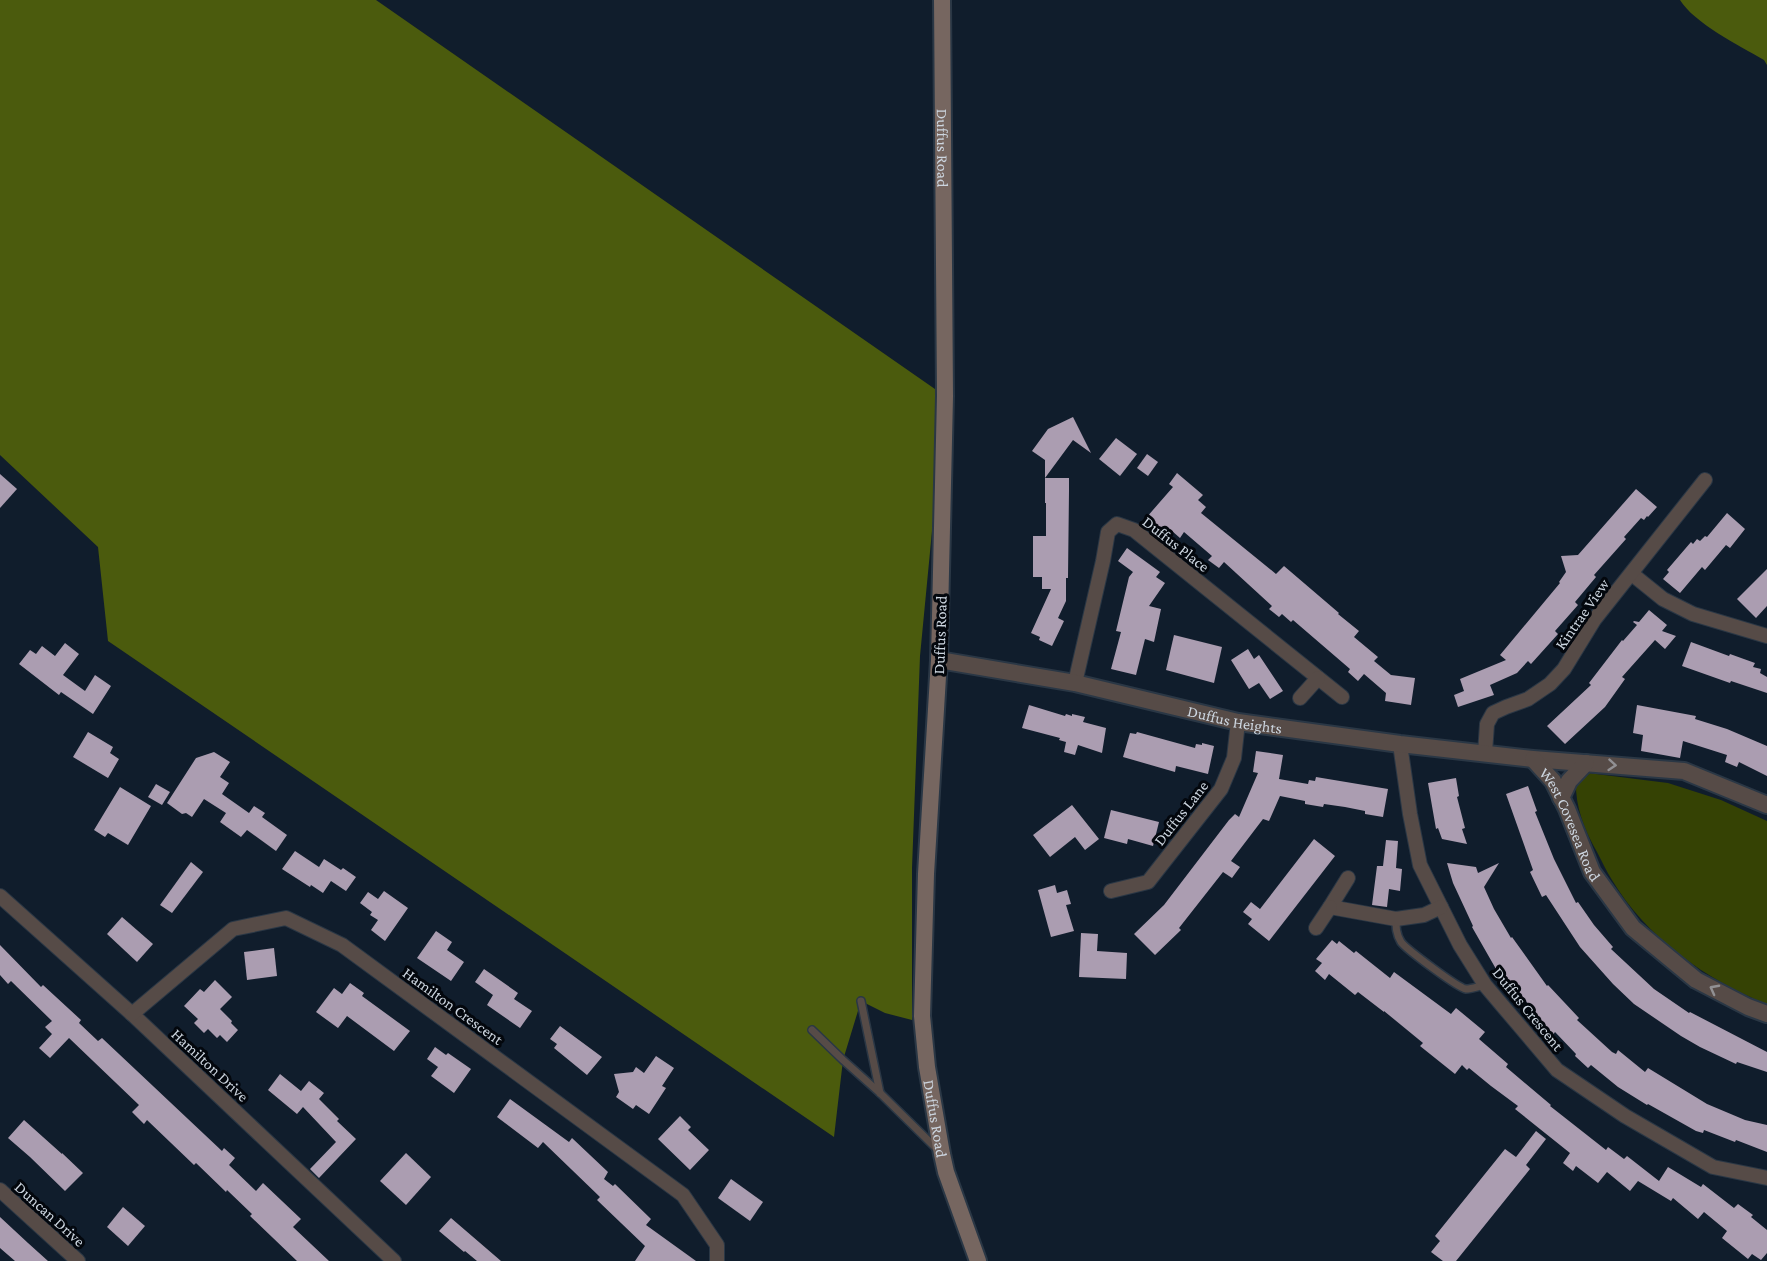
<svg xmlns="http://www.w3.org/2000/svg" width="1767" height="1261" font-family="'Crimson Pro',serif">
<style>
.green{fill:#354204}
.forest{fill:#4b5b0d}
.building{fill:#ab9db1}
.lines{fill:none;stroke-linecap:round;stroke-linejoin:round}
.service-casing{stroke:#2a3745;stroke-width:10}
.minor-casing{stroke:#2a3745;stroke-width:16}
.tertiary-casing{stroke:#2a3745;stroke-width:20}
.secondary-casing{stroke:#2a3745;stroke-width:20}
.service{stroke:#564b47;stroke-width:7}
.minor{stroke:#564b47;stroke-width:14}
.tertiary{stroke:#564b47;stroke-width:16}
.secondary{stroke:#766660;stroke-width:16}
.oneway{stroke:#919093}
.labels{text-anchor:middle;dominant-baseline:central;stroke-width:6;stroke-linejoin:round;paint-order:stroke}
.street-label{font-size:16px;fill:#ccd5df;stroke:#03070d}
</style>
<rect width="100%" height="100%" fill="#101d2c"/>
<path class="green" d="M1588,773L1668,783L1721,800L1767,821V1004C1707,981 1645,936 1612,880C1606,871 1602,861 1597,852C1585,831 1575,807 1576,782Z"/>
<g class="forest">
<path d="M0,0H376L945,396L920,656L912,868V1020L885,1013L861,1001L843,1060L834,1137L108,641L98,547L0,455Z"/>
<path d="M1680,0H1767V65L1764,60C1740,46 1694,23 1680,0Z"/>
</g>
<g class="building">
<path d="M1073,417L1091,453L1073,440L1045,478H1069V491L1068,578H1066V601L1058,618L1064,621L1052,646L1039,640L1040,637L1031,633L1051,589H1042V577H1033V536H1046V503H1045V460L1032,451L1048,429Z"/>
<path d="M1116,438L1137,454L1120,476L1099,459Z"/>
<path d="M1147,454L1158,462L1148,476L1137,468Z"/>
<path d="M1177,473L1203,495L1198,500L1206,507L1201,513L1276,574L1284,566L1339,613L1338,614L1359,631L1354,637L1378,657L1374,661L1391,675L1415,678L1411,705L1385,701L1386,693L1364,674L1358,681L1348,672L1350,669L1293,620L1291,622L1282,614L1279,617L1269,609L1272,606L1224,562L1219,568L1208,560L1212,556L1184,532L1180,538L1172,531L1167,536L1146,518L1173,487L1169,484Z"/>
<path d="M0,474L17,489L0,508Z"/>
<path d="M1636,489L1657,507L1648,517L1647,516L1644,520L1641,518L1624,537L1626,539L1594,575L1596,577L1575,602L1578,605L1555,631L1558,634L1531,664L1528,661L1517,673L1490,685L1494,695L1458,707L1454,695L1464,691L1460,679L1506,660L1500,655L1560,583L1559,582L1566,572L1561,556L1578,555Z"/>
<path d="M1727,513L1745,529L1730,548L1726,545L1705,570L1702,567L1680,593L1663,579L1669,572L1667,570L1691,542L1693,544L1697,539L1700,541L1705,536L1707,537Z"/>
<path d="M1127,548L1160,572L1156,577L1165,583L1149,606L1161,609L1154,642L1145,639L1136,675L1111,669L1121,632L1116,631L1129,577L1133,572L1118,561Z"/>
<path d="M1767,569V606L1756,618L1737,599Z"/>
<path d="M1649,610L1667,625L1662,631L1676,636L1665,649L1655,640L1622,677L1625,679L1605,707L1565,744L1547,726L1591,685L1589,683L1622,640L1623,641L1637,625L1633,622L1634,621L1639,622Z"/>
<path d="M1174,635L1222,647L1214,683L1166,670Z"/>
<path d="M1691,642L1729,656L1730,654L1755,663L1753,667L1761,669L1760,673L1767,677V693L1731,681L1730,683L1682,666Z"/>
<path d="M65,643L79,654L63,675L85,691L95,675L111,686L93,714L61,692L59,695L19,664L30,650L36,654L42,646L55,656Z"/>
<path d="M1248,649L1254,659L1259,655L1283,691L1270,699L1259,683L1249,689L1231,660Z"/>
<path d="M1029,705L1065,716L1066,714L1072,716V714L1085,717L1083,722L1106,728L1102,753L1078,745L1075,755L1064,752L1066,742L1059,740L1060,738L1022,728Z"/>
<path d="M1637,705L1696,716L1695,719L1727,729L1767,746V776L1739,762L1737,767L1725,762L1727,755L1683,741L1680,758L1641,751L1643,735L1633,733Z"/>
<path d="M88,732L113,747L110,753L119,759L108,778L73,757Z"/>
<path d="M1137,732L1195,748L1196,744L1202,745V743L1214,746L1208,774L1176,766L1175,772L1123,757L1130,733L1136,734Z"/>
<path d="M1256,751L1283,755L1279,779L1308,784L1309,780L1315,781L1316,777L1388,789L1383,817L1365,814V811L1345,807L1324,804L1323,807L1305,804V801L1280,796L1269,821L1263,819L1231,861L1240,867L1232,878L1223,872L1179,928L1181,930L1155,955L1134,934L1164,905L1229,820L1235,814L1239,817L1258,773L1253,772Z"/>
<path d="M214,752L230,762L220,777L229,783L222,794L249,813L254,806L265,813L262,817L287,835L276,851L247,830L241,837L220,822L226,813L204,799L192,817L186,813L182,814L167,803L196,758Z"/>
<path d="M1456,778L1459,796L1457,797L1465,828L1462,829L1467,844L1442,839L1438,828L1436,829L1428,783Z"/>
<path d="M156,784L170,792L162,805L148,797Z"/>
<path d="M1528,786L1537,811L1535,812L1554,859L1576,903L1578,902L1594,925L1613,947L1611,949L1654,989L1689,1013L1690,1012L1767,1052V1072L1737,1062L1736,1064L1700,1047L1681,1036L1634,1004L1613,984L1580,947L1546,895L1542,897L1530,872L1533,870L1506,794Z"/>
<path d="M120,787L151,806L128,845L108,833L105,837L94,830Z"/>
<path d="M1072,805L1099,839L1085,850L1075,837L1050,857L1033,835Z"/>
<path d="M1111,810L1159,822L1153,846L1128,839L1127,844L1104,838Z"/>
<path d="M1314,839L1335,856L1269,941L1248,924L1252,919L1243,912L1251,902L1260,909Z"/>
<path d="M1386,840L1398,841L1396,868L1402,869L1400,891L1389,889L1387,907L1372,905L1377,866H1383Z"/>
<path d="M295,851L319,867L324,859L341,870L343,868L356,877L346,891L331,881L323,893L311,885L310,887L282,869Z"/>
<path d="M191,862L203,872L172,913L160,905Z"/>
<path d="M1447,863L1476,867L1478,873L1499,863L1484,887L1494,909L1511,938L1512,937L1547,986L1548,985L1579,1018L1577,1020L1612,1052L1616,1054L1618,1050L1645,1072L1648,1068L1707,1104L1745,1120L1767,1125V1152L1736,1140L1735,1142L1704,1130L1703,1133L1696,1131L1648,1104L1647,1105L1618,1087L1591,1065L1588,1068L1575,1056L1576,1054L1555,1032L1553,1035L1546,1027L1511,982L1509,984L1497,968L1496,969L1472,927L1473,926L1453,883Z"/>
<path d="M1055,885L1057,893L1067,890L1071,904L1066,905L1074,931L1051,937L1038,890Z"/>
<path d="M384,891L408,908L385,941L371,930L378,920L370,915L372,912L360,903L368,892L378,899Z"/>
<path d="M122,917L153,944L137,962L107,934Z"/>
<path d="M436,931L452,942L447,950L464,962L451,981L417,958Z"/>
<path d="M1081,933L1098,934L1097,951L1127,953L1126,979L1079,977Z"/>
<path d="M1332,940L1337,944L1339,941L1354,953L1356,951L1390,978L1394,972L1451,1014L1456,1008L1485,1032L1479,1039L1508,1064L1506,1067L1551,1105L1550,1106L1606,1150L1608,1147L1624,1159L1627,1156L1659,1181L1668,1167L1701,1187L1703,1184L1734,1208L1738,1204L1753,1215L1751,1217L1767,1230V1253L1761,1260L1752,1254L1748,1259L1722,1238L1727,1231L1704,1212L1698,1219L1673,1198L1671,1201L1638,1181L1630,1191L1607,1172L1598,1183L1576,1166L1573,1171L1563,1163L1570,1153L1515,1109L1518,1106L1491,1086L1469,1068L1467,1070L1462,1065L1455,1074L1420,1046L1423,1043L1384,1011V1012L1358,992L1355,995L1329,974L1325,980L1315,971L1322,963L1316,959Z"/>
<path d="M0,945L41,987L43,985L81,1020L79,1023L98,1041L102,1038L222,1151L224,1148L235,1158L229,1165L256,1191L263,1183L301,1219L293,1227L329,1261H297L250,1216L252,1214L227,1190L226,1192L196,1163L194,1165L147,1120L144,1124L132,1112L139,1105L69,1038L50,1058L39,1048L52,1034L45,1027L52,1021L11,981L8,984L0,975Z"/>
<path d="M274,948L277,976L247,980L244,952Z"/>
<path d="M484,969L518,993L514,999L532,1011L520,1028L487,1005L493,995L475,982Z"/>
<path d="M215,980L232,997L220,1009L232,1021L231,1023L238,1030L227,1042L220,1035L217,1038L208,1029L204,1033L194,1023L198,1019L184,1006L200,989L204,992Z"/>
<path d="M350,983L364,993L362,996L410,1031L394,1051L347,1016L338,1028L316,1012L334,988L342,994Z"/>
<path d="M560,1026L602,1057L587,1075L554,1048L557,1044L550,1039Z"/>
<path d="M435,1047L446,1055L448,1053L471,1069L454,1093L431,1076L438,1067L427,1059Z"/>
<path d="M656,1056L674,1068L662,1086L666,1088L649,1114L636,1105L633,1109L616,1097L619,1092L614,1074L633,1072L636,1067L644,1073Z"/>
<path d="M280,1074L301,1091L309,1081L324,1093L319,1099L339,1119L337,1121L356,1139L319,1178L310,1169L336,1142L303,1107L297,1114L268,1090Z"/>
<path d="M510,1099L569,1142L572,1138L608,1172L604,1179L613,1186L615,1184L651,1219L646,1225L696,1261H635L645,1246L597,1200L600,1197L543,1142L538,1148L497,1117Z"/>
<path d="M680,1116L691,1127L688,1130L709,1150L690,1170L658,1139Z"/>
<path d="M24,1120L62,1154V1153L83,1173L65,1191L30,1157L8,1138Z"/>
<path d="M1536,1131L1546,1139L1526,1165L1530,1169L1456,1261H1443L1431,1252L1440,1241L1435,1236L1505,1149L1516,1157Z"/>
<path d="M406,1153L431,1177L406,1205L380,1181Z"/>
<path d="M731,1179L763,1202L750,1221L718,1198Z"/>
<path d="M123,1207L145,1226L128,1246L107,1227Z"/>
<path d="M0,1217L28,1243L48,1261H15L0,1248Z"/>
<path d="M451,1218L501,1261H477L465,1251L464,1252L439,1231Z"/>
</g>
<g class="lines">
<g class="service-casing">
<g id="service">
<path d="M1396,919C1396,927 1396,934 1401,942C1406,949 1458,988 1466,989C1472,989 1479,986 1485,985"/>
<path d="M861,1001L880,1093"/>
<path d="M812,1030L843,1060L880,1093L938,1150"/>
</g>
</g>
<g class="minor-casing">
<g id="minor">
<path d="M1632,574L1663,599L1693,614L1767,636"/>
<path d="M1075,683L1103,561L1108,532L1117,524L1134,530L1342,697"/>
<path d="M1300,698L1318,678"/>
<path d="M1400,744L1410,814L1420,865L1460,945L1485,985L1501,1004L1557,1070L1625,1116L1713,1167L1767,1178"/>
<path d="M1485,753L1487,724L1493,713L1506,707L1528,699L1550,684L1564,669L1594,620L1705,480"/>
<path d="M1348,878L1330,907L1396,919L1424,915L1441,907"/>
<path d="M1111,891L1148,882L1221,789L1234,758L1238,722"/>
<path d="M0,896L132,1014L394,1261"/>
<path d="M1316,928L1330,907"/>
<path d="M132,1014L233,929L286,918L342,945L683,1195L717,1245V1261"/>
<path d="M0,1190L78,1261"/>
</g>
</g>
<g class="tertiary-casing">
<g id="tertiary">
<path id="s1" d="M939,660L1075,683L1238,722L1400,744L1533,759L1684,771L1767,805"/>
<path id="s2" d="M1533,759L1553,781L1567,809L1592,872L1633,928L1696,980L1748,1007L1767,1014"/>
<path d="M1561,798L1569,781L1586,763"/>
</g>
</g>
<g class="secondary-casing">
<g id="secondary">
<path id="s3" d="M942,0L945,396L939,660L926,874L922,1016L927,1067L942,1154L946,1172L978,1261"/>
</g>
</g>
<use href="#service" class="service"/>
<use href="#minor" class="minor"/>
<use href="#tertiary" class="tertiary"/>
<use href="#secondary" class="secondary"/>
</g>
<defs><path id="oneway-chevron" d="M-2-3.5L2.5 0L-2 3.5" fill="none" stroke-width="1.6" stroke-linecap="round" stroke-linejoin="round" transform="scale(1.5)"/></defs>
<g class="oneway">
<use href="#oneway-chevron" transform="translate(1612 765) rotate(5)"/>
<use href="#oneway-chevron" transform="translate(1714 989) rotate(-152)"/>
</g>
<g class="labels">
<g class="street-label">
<text stroke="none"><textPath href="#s3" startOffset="148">Duffus Road</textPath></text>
<text transform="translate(1176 544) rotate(38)">Duffus Place</text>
<text transform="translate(1582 614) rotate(-55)">Kintrae View</text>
<text transform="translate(940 635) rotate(-88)">Duffus Road</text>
<text stroke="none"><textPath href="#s1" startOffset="302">Duffus Heights</textPath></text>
<text transform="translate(1181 813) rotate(-52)">Duffus Lane</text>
<text stroke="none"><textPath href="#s2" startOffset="76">West Covesea Road</textPath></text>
<text transform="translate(453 1006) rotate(36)">Hamilton Crescent</text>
<text transform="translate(1528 1009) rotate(51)">Duffus Crescent</text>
<text transform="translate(210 1065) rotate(43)">Hamilton Drive</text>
<text stroke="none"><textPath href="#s3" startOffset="1120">Duffus Road</textPath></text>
<text transform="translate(50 1214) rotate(42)">Duncan Drive</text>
</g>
</g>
</svg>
